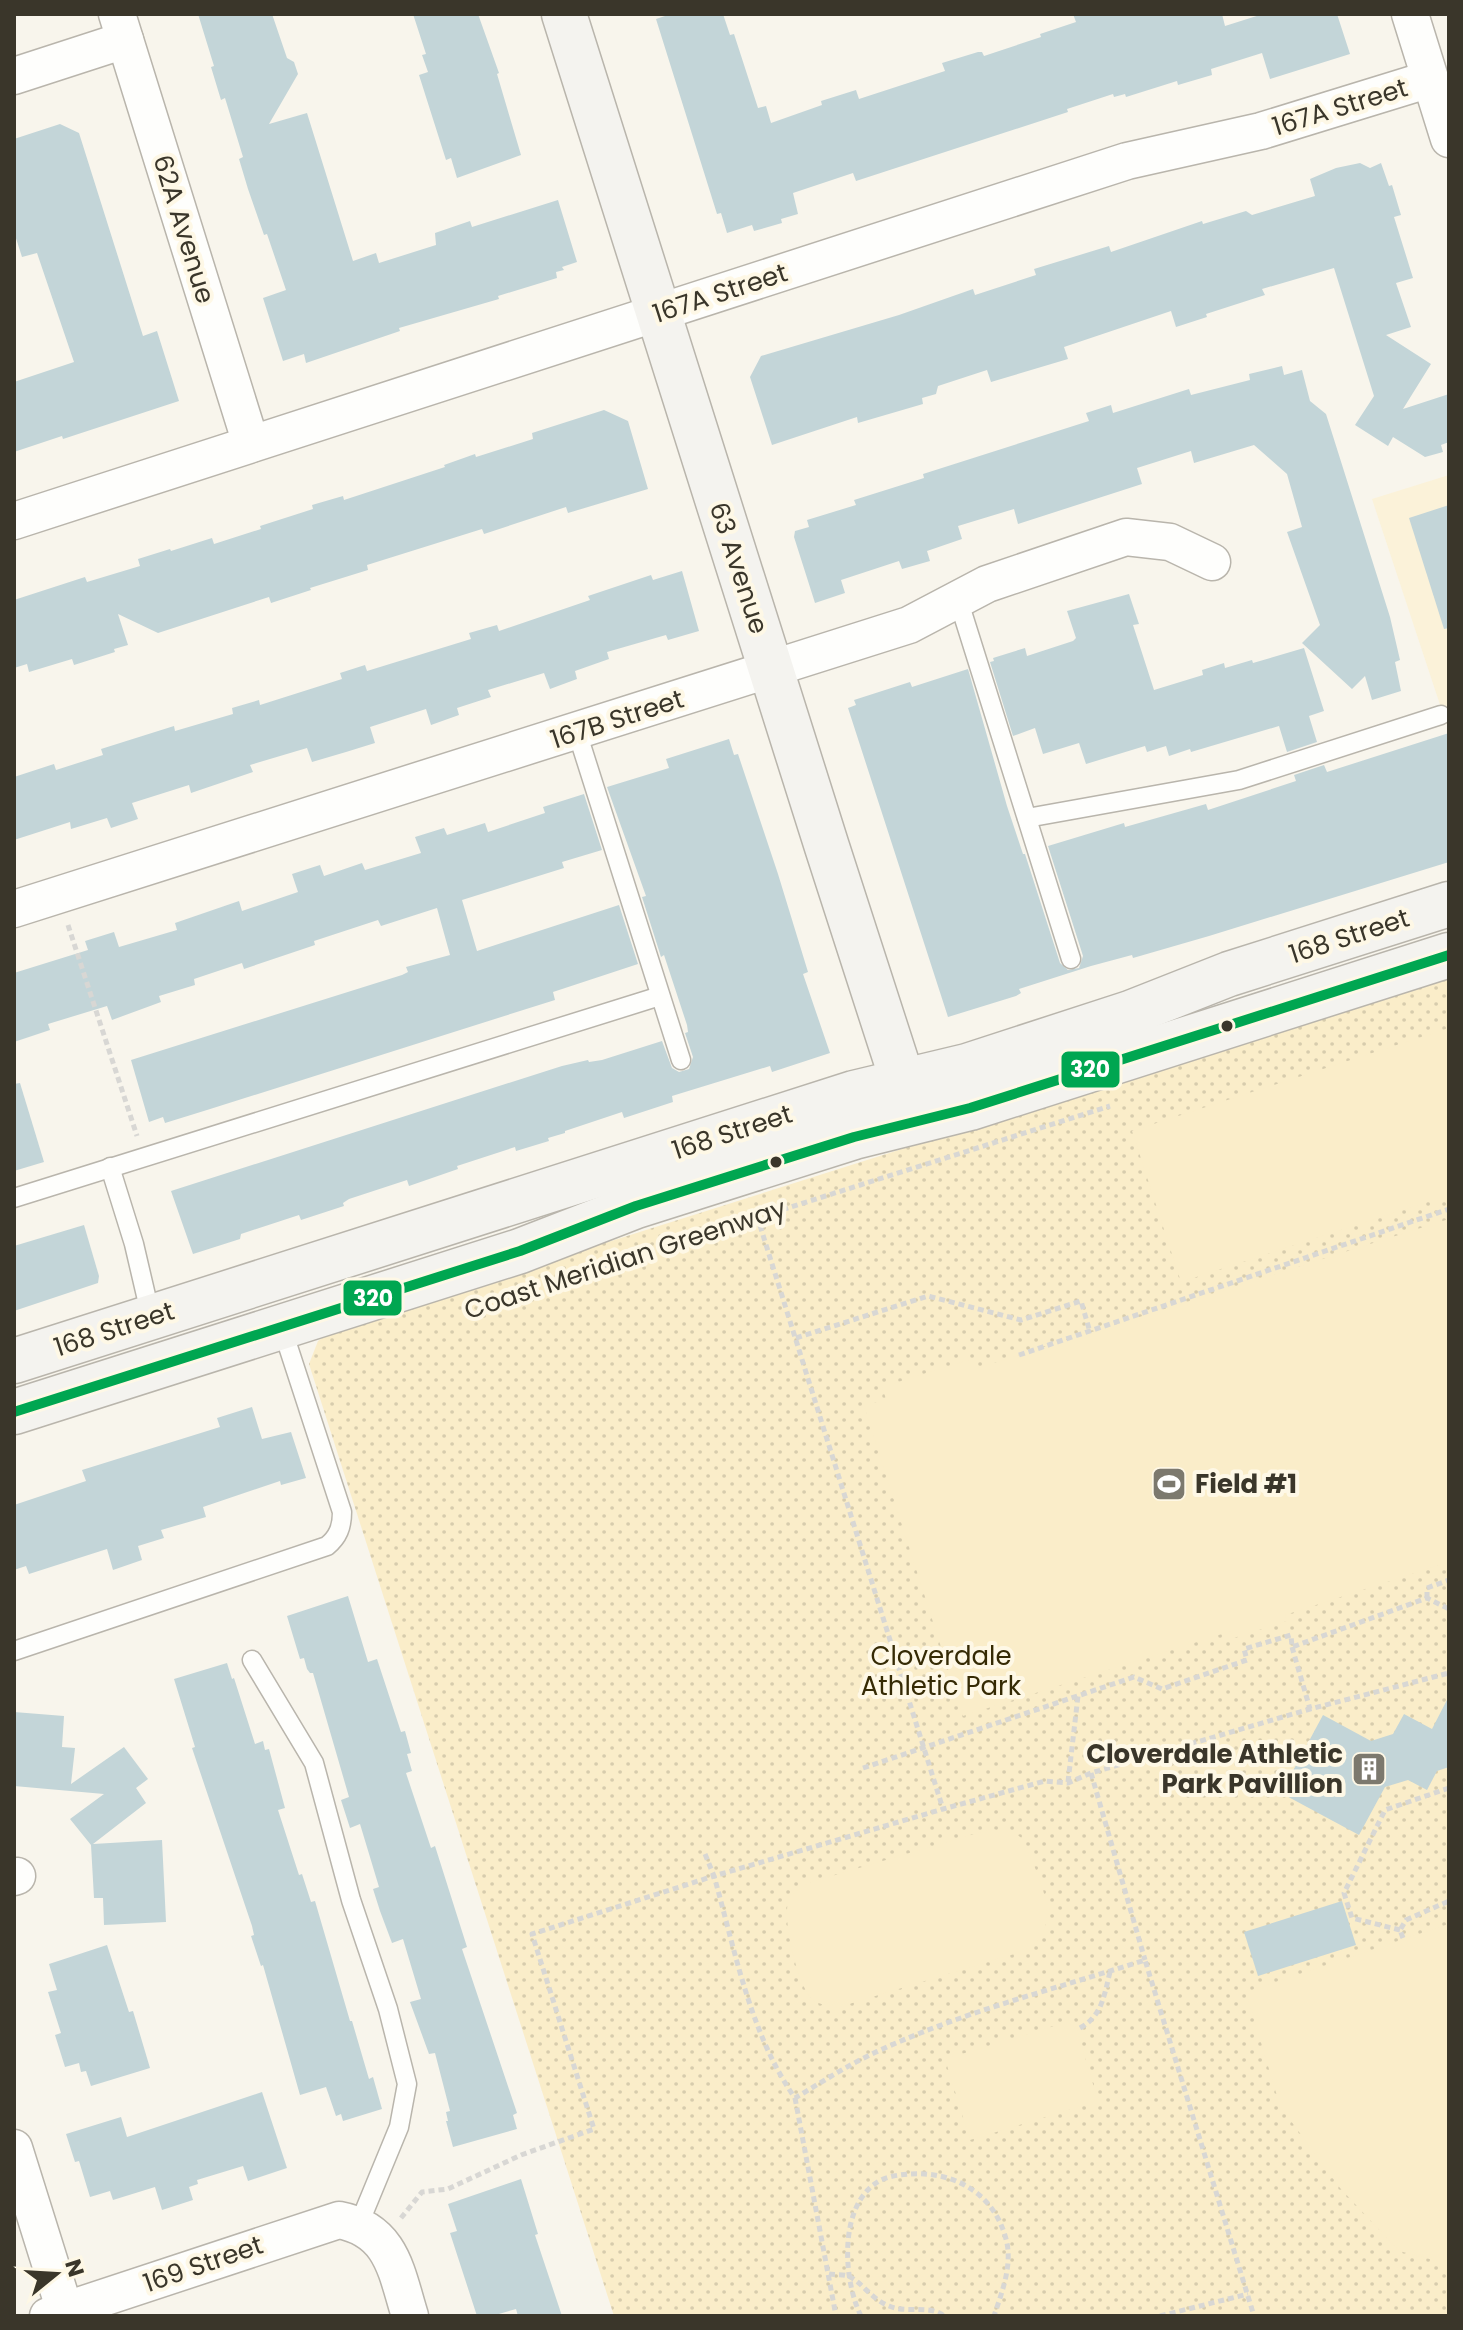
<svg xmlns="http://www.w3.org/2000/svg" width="1463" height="2330" font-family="Poppins,sans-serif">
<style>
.built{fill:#fbf2d9}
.park{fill:url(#park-dots)}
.pitch{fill:#faedc9}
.building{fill:#c3d5d8}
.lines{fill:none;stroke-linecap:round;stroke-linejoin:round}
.lane-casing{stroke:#b9b5ac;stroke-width:21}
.street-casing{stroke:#b9b5ac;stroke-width:39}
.secondary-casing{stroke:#b9b5ac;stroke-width:47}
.path{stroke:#d8d7d4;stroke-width:5;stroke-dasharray:6 4;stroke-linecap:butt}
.lane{stroke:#fefefc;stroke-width:18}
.street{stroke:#fefefc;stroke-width:36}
.secondary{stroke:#f4f3ef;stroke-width:44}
.bus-1-casing{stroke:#fef8e6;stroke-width:16}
.bus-1{stroke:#00a651;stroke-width:10}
.bus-dot{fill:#3a362a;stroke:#fef8e6;stroke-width:3}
.labels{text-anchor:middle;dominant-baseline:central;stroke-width:8;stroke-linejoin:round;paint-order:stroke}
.street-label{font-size:26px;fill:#3a362a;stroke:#fef8e6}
.poi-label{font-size:26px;font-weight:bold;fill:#3a362a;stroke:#fef8e6;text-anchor:start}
.park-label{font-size:26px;fill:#352a04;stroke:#fef8e6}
.line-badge{stroke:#fef8e6;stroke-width:3}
.badge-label{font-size:22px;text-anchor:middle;font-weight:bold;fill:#fff}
</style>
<defs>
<pattern id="park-dots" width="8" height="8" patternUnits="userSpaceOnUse" patternTransform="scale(2)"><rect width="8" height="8" fill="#faedc9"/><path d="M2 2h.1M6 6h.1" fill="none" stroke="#d7ccad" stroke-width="1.8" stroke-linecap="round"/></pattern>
</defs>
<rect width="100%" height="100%" fill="#f8f5ec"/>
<path class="built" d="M1449,475V732L1372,499Z"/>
<path class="park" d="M1449,976V2316H614L309,1364L318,1341L336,1328Z"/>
<g class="pitch">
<path d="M1449,1028V1195L1181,1282L1132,1131Z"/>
<path d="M1449,1219V1562L1285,1615L1287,1621L1234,1638L1231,1631L963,1716L864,1406L886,1399L882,1387L975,1358L978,1368Z"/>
<path d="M991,1829L1015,1833L1024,1840C1037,1877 1067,1923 1027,1950L836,2008C829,2006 818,2004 813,2000C798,1988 781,1917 789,1899C793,1892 802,1888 808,1883Z"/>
<path d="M1449,1924V2264L1399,2251L1340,2188L1280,2106L1246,1992Z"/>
<path d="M1074,2020L1098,2101L970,2140L945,2059Z"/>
</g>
<g class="building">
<path d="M198,14H272L287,58L294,62L298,74L269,124L307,113L353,261L376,253L379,263L436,245L435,233L470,221L472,227L558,200L577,262L562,267L564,270L556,272L557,278L498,296L499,299L399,328L400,331L306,363L304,354L283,361L263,298L286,290L267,234L264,235L248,189L239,159L243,157L225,98L221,100L211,67L214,66Z"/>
<path d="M413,14H478L499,73L497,74L521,155L457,178L451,158L446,160L419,75L428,72L422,55L426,54Z"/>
<path d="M671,14H723L730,35L734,34L758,108L766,106L771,123L822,105L821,101L856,90L859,99L945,71L942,63L978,52H982L984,56L1041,37L1040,34L1076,22L1073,14H1222L1225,26L1263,14H1337L1350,54L1270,79L1262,53L1211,69L1212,75L1178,85L1177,81L1126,97L1125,94L1114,97L1113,94L1067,109L1068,112L856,181L853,173L793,193L798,214L781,219L782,223L754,231L752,225L727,233L721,213L717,214L656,19Z"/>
<path d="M60,124L79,133L143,336L157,331L179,401L63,439L62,436L14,452V382L74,362L37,253L22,257L14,232V139Z"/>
<path d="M1360,163L1370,168L1381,163L1389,186L1392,185L1401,215L1394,217L1413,278L1396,283L1411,327L1386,335L1431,364L1403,409L1449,394V442L1441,445L1443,452L1425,457L1393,437L1388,446L1355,425L1374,396L1334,268L1262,289L1265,295L1206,314L1207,317L1176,327L1171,311L1064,347L1068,359L991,382L987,370L938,386L936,394L922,398L923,404L858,423L857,417L772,445L750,377L761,356L899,315L973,289L975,295L1036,275L1034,269L1109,246L1111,252L1202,221L1203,224L1246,211L1252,215L1315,196L1310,179L1336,168Z"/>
<path d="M1282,366L1284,375L1302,370L1310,401L1326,414L1390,617L1400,660L1395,662L1401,691L1372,700L1365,676L1352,689L1302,643L1320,625L1287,532L1302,527L1287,474L1254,445L1194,463L1191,451L1137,468L1142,484L1018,524L1014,509L958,526L962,539L927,551L930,561L902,569L899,561L841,580L845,593L815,603L794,537L795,531L809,527L807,520L856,505L854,500L924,478L923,474L1089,421L1086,413L1111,405L1113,413L1189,389L1191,395L1250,380L1249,374Z"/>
<path d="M604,410L628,421L648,489L568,513L566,507L484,534L482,529L367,565L368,570L310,588L311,590L271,603L269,597L158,633L118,614L128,645L114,649L115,652L74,665L72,659L29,672L27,664L14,668V600L85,577L87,582L140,566L138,559L170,549L171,551L212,538L214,544L261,529L260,526L313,509L312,505L343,496L344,500L445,467L444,465L475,454L476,457L533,439L532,433Z"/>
<path d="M1449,505V628L1444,629L1409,518Z"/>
<path d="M682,571L699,631L668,640L666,635L607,652L609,659L575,671L577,679L550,689L544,673L488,690L491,697L457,708L459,715L431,725L426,709L370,727L375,743L346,752L312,762L307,748L250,765L253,772L191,793L189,785L132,803L138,819L111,828L107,818L71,829L70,822L14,840V777L54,764L56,770L103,755L101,749L174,726L175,731L233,714L232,708L259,700L260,705L342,679L340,673L365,665L367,671L471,639L469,633L497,625L499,631L590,600L588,596L651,575L653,580Z"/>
<path d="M1129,594L1139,624L1133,625L1154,690L1203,675L1202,670L1224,663L1225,668L1252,660L1253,663L1304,648L1324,711L1309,716L1317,742L1287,752L1279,726L1191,752L1190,749L1169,756L1166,746L1147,752L1145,746L1086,764L1079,743L1043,754L1035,728L1013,736L990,662L994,661L993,658L1025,648L1027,656L1073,641L1076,638L1067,611Z"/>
<path d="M968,669L1007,806L1023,854H1025L1060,963L1068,970L1079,968L1083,956L1048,846L1124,823L1125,827L1206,804L1208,810L1296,781L1294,775L1324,765L1327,772L1449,733V862L1209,936L1133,958L1132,955L1091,966L1019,989L1021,993L1016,996L948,1017L848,708L856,705L854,700L910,682L912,687Z"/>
<path d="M729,739L734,755L738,754L778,874L808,972L803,974L830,1053L772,1072L770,1066L672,1096L673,1102L624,1118L622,1112L565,1131V1133L548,1138L549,1141L516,1151L515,1147L457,1166L458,1169L409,1186L407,1180L349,1199L343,1203L344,1206L301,1220L299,1215L241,1234L240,1239L193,1254L171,1191L562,1066L588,1060L589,1062L602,1060L662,1041L672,1068L679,1072L689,1069L693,1057L685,1033L688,1032L687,1025L664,955L661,957L642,897L646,896L607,787L669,768L666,759Z"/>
<path d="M584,794L602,850L562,862L564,868L462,900L477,951L619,905L638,964L553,992L555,1000L207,1110L165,1123L163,1117L149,1122L131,1060L402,975L408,972L406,967L450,955L437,908L381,926L378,920L314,941L315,945L244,969L242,963L194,979L195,985L159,996L161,1002L112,1020L107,1006L48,1024L50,1030L14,1042V973L88,950L85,941L114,932L119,947L177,930L175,923L239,901L242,911L298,892L292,874L320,865L324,876L362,863L365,870L421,853L415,837L444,828L447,835L485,823L488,832L545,813L543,807Z"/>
<path d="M20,1083L44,1162L14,1171V1084Z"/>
<path d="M84,1225L99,1276L98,1283L14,1311V1246Z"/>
<path d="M252,1407L262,1439L291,1432L306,1478L281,1485L280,1481L203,1507L206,1517L161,1530L164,1538L138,1546L142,1560L113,1570L107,1549L29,1574L26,1566L14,1570V1505L86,1481L82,1470L220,1427L217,1418Z"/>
<path d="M348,1596L368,1662L377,1659L401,1732L405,1731L411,1753L407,1754L412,1771L406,1773L431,1848L435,1846L467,1947L462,1949L517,2113L513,2115L517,2129L453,2147L446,2121H448L446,2112L450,2111L435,2053L429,2054L410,2002L421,1999L403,1939L392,1943L380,1911L373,1889L379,1887L360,1824L350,1828L341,1800L349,1797L313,1673H310L307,1669L304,1658L300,1659L287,1616Z"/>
<path d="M227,1663L232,1679L234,1678L255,1744L263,1741L265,1750L269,1749L285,1808L278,1810L299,1875L302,1874L311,1902L315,1901L350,2021H352L369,2079L373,2077L382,2109L343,2121L341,2114L336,2116L326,2087L300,2095L263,1965L261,1966L251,1936L254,1935L252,1926L192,1748L195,1747L174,1679Z"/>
<path d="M1449,1696V1767L1437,1771L1427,1790L1408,1780L1385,1787L1359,1835L1281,1793L1323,1715L1371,1741L1393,1734L1404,1714L1432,1729Z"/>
<path d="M14,1712L64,1716L62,1747L75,1748L71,1784L124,1747L148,1779L136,1788L146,1803L93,1844L162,1840L166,1922L104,1925L103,1898H94L91,1845L70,1819L104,1794L14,1786Z"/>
<path d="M1342,1901L1356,1945L1258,1976L1244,1932Z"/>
<path d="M107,1945L129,2012L133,2011L150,2068L91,2086L86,2071L81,2072L79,2063L65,2067L55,2035L61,2033L48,1992L57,1990L49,1964Z"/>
<path d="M262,2092L287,2168L248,2181L243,2166L197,2180L198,2184L189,2187L193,2200L162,2210L155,2187L113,2200L110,2191L90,2197L79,2161L75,2162L66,2134L121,2117L127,2137Z"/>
<path d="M521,2179L538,2234L535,2235L562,2316H518L516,2309L492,2316H477L450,2233L457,2231L448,2204Z"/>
</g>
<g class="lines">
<g class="lane-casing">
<g id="lane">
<path d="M958,599L1071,959"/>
<path d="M577,732L681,1060"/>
<path d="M1027,818L1239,780L1441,715"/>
<path d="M110,1167L134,1244L151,1317"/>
<path d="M14,1198L660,996"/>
<path d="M14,1651L327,1546C338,1537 342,1527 342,1512L282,1328"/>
<path d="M252,1660L314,1763L351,1900L388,2009L407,2084L399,2127L359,2224"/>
</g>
</g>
<g class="street-casing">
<g id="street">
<path d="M117,14L251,444"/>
<path d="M1410,14L1449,139"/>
<path d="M14,76L125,40"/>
<path d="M14,521L1127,161L1261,131L1430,79"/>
<path d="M14,909L909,625L987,584L1126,537L1170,542L1212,562"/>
<path d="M14,1877L17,1876"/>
<path d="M14,2148L65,2311"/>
<path d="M48,2316L339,2220C392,2230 396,2271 410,2316"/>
</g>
</g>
<g class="secondary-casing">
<g id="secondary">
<path d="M564,14L827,847L912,1110"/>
<path d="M14,1361L854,1093L967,1066L1130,1013L1229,974L1449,904"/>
<path d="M14,1412L520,1251L636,1206L854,1137L970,1108L1449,955"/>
</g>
</g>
<g class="path">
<path d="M68,925L137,1136"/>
<path d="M757,1216L943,1809"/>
<path d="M544,1285L1110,1106"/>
<path d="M796,1338L928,1296L1021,1320L1081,1301L1090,1332"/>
<path d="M1019,1355L1449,1209"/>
<path d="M1427,1598V1588L1449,1580"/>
<path d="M1292,1647L1310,1709"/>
<path d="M863,1768L1134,1677L1162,1689L1247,1660L1244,1649L1291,1635L1292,1647L1427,1598L1449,1609"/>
<path d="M1091,1773L1145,1960"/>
<path d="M1068,1782L1078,1696"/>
<path d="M705,1854L714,1876L943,1809L1045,1781L1068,1783L1091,1773L1310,1709L1449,1673"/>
<path d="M1400,1930L1352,1918L1344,1893L1385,1810L1449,1788"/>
<path d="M1403,1938L1400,1930L1406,1920L1449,1901"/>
<path d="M1080,2028C1102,2016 1104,1996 1110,1972"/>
<path d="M795,2098L836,2316"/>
<path d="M401,2218L422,2192L448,2189L521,2155L594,2129L532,1934L714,1876C735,1950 750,2034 795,2098C822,2082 848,2065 876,2052C962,2012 1055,1989 1145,1960L1254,2316"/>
<path d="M829,2274C834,2275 843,2274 848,2276C861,2281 871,2299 889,2306C907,2314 929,2304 944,2316"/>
<path d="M861,2316C843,2280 838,2205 879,2181C888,2176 899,2175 909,2174C954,2171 994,2193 1006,2239C1013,2264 1002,2292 994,2316"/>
<path d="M1160,2316L1248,2294"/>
</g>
<use href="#lane" class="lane"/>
<use href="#street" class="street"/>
<use href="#secondary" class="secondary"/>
<g class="bus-1-casing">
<path id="bus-1" d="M14,1412L520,1251L636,1206L854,1137L970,1108L1449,955"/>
</g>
<use href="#bus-1" class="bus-1"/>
</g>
<defs>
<g id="stadium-square" transform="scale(1.8)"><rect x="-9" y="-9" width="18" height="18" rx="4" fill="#7c796e" stroke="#fef8e6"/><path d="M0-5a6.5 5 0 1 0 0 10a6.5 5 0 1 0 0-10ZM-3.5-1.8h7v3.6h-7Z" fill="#fff"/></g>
<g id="building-square" transform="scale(1.8)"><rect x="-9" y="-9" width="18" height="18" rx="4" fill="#7c796e" stroke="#fef8e6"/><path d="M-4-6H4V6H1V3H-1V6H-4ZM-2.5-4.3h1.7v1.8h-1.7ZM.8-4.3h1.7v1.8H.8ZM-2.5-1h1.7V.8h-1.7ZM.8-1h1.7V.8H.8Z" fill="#fff"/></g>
</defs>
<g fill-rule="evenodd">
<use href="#stadium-square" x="1169" y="1484"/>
<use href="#building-square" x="1369" y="1769"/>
</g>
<g class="bus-dot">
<circle cx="1227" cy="1026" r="7"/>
<circle cx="776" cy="1162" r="7"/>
</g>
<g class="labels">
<g class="street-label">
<text transform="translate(1340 107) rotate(-17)">167A Street</text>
<text transform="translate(184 229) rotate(73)">62A Avenue</text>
<text transform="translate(720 293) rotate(-18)">167A Street</text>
<text transform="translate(739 568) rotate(72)">63 Avenue</text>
<text transform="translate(617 719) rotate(-18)">167B Street</text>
<text transform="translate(1349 936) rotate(-18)">168 Street</text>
<text transform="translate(732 1132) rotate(-18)">168 Street</text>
<text transform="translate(625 1259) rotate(-18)">Coast Meridian Greenway</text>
<text transform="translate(114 1329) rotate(-18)">168 Street</text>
<text transform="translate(203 2264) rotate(-19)">169 Street</text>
</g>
<g class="poi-label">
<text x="1195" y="1484">Field #1</text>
<text x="1343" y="1754" text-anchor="end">Cloverdale Athletic<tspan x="1343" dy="30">Park Pavillion</tspan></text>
</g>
<g class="park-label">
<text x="941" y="1656">Cloverdale<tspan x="941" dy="30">Athletic Park</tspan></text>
</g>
</g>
<g class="line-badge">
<rect x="1060" y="1050" width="61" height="39" rx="8" fill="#00a651"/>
<rect x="342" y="1279" width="61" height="38" rx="8" fill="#00a651"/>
</g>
<g class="badge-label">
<text x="1090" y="1077">320</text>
<text x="373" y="1306">320</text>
</g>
<rect width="1463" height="2330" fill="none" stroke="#3a362a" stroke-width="32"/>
<g transform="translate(56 2274) rotate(72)" stroke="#fef8e6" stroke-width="6" paint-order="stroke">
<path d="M0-6L14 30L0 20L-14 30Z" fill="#3a362a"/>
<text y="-12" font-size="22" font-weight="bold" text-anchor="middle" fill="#3a362a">N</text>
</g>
</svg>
